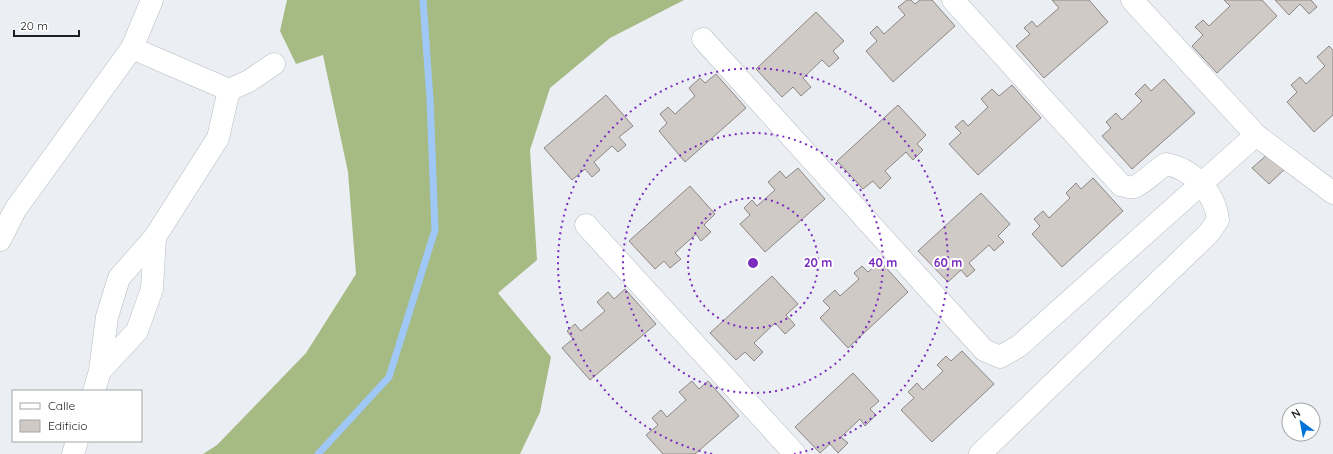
<svg xmlns="http://www.w3.org/2000/svg" width="1333" height="454" font-family="Quicksand,sans-serif">
<style>
.forest{fill:#a6ba83}
.lines{fill:none;stroke-linecap:round;stroke-linejoin:round}
.stream{stroke:#a0c8f7;stroke-width:7}
.building{fill:#d0cac7;stroke:#8c8784}
.minor-casing{stroke:#b7babf;stroke-width:23}
.minor{stroke:#fff;stroke-width:22}
.ring{fill:none;stroke:#7b2cbf;stroke-width:2;stroke-dasharray:2 4}
.centre{fill:#7b2cbf;stroke:#fff;stroke-width:2}
.ring-label{font-size:12px;text-anchor:middle;font-weight:bold;fill:#7b2cbf;stroke:#fff;stroke-width:4;stroke-linejoin:round;paint-order:stroke}
</style>
<rect width="100%" height="100%" fill="#ebeef3"/>
<path class="forest" d="M287,0H684L610,38L550,88L530,150L537,260L498,293L551,357L540,412L520,454H203L217,445L306,353L356,274L348,172L323,55L296,64L280,31Z"/>
<g class="lines">
<path class="stream" d="M318,454L389,377L435,230L430,99L423,0"/>
</g>
<g class="building">
<path d="M907,0H911L915,4L920,0H932L955,26L893,82L866,51L877,41L870,33L877,26L884,34L905,15L898,7Z"/>
<path d="M1052,0H1089L1108,22L1044,78L1016,46L1030,34L1024,28L1032,21L1037,27L1059,8Z"/>
<path d="M1224,0H1262L1277,16L1217,73L1192,46L1203,35L1195,27L1203,20L1209,26L1230,6Z"/>
<path d="M1275,0H1311L1317,7L1309,14L1300,4L1289,15Z"/>
<path d="M816,12L844,41L833,51L839,58L829,67L822,60L803,78L811,87L801,96L793,87L782,97L756,69Z"/>
<path d="M1329,46L1333,50V115L1314,132L1287,102L1297,92L1291,85L1300,77L1306,84L1325,66L1317,57Z"/>
<path d="M716,74L746,108L685,162L659,131L667,123L660,114L668,107L675,114L695,96L689,88L700,78L705,83Z"/>
<path d="M1164,79L1195,113L1132,169L1102,136L1111,128L1106,122L1116,113L1122,120L1142,101L1135,94L1145,84L1151,91Z"/>
<path d="M1012,85L1041,118L978,175L949,144L961,133L955,127L963,120L968,126L988,107L981,99L992,89L999,96Z"/>
<path d="M606,95L633,126L619,137L626,145L618,152L612,146L594,162L600,170L592,177L585,169L572,180L544,148Z"/>
<path d="M898,105L926,135L917,144L923,150L913,160L906,152L885,171L891,178L880,189L873,181L863,189L837,161Z"/>
<path d="M1269,153L1287,167L1269,184L1252,168Z"/>
<path d="M798,168L825,199L765,252L740,224L750,215L744,208L752,200L757,206L775,190L768,182L780,171L786,178Z"/>
<path d="M1093,178L1123,211L1062,267L1032,234L1040,226L1034,219L1043,211L1049,218L1070,198L1066,193L1076,183L1081,189Z"/>
<path d="M690,186L715,214L704,225L711,232L701,241L696,234L675,253L681,259L670,268L664,261L655,269L629,241Z"/>
<path d="M981,193L1010,224L998,236L1004,242L994,251L989,245L969,263L975,270L967,277L961,270L948,282L918,251Z"/>
<path d="M880,261L908,292L848,348L820,318L830,308L823,301L835,290L840,296L859,279L854,273L862,266L868,272Z"/>
<path d="M772,276L798,304L786,315L795,325L785,334L775,323L754,343L763,352L754,361L745,352L736,360L710,333Z"/>
<path d="M625,289L656,324L590,380L562,348L573,339L567,331L575,324L581,331L605,311L597,302L608,292L614,299Z"/>
<path d="M962,351L994,384L932,442L901,410L914,398L908,392L917,383L923,390L943,371L937,365L946,356L951,361Z"/>
<path d="M853,373L879,401L870,409L876,415L865,426L860,419L841,437L848,443L838,453L830,444L820,453L795,427Z"/>
<path d="M692,381L699,389L708,381L739,416L695,454H663L646,435L658,425L652,418L661,410L667,417L686,400L679,392Z"/>
</g>
<g class="lines">
<g class="minor-casing">
<g id="minor">
<path d="M953,0L1121,185C1125,186 1130,188 1134,187C1143,184 1156,170 1166,164C1193,169 1215,193 1218,220L1209,233L980,454"/>
<path d="M1132,0L1256,135L1333,193"/>
<path d="M703,39L984,350L1000,357L1019,346L1256,135"/>
<path d="M132,48L229,90"/>
<path d="M229,90L249,81L274,64"/>
<path d="M586,225L795,454"/>
<path d="M0,240L15,210L132,48L152,0"/>
<path d="M100,371L137,331L152,289L155,237"/>
<path d="M94,391L100,371L107,317L119,278L155,237L218,138L229,90"/>
<path d="M73,454L77,441"/>
</g>
</g>
<use href="#minor" class="minor"/>
</g>
<g class="ring">
<circle cx="753" cy="263" r="65"/>
<circle cx="753" cy="263" r="130"/>
<path d="M712 454A195 195 0 1 1 794 454"/>
</g>
<circle cx="753" cy="263" r="6" class="centre"/>
<g class="ring-label">
<text x="818" y="267">20 m</text>
<text x="883" y="267">40 m</text>
<text x="948" y="267">60 m</text>
</g>
<rect x="12" y="390" width="130" height="52" fill="#ffffff" stroke="#a4a5a5"/>
<rect x="20" y="403" width="20" height="6" fill="#ffffff" stroke="#a4a5a5"/>
<text x="48" y="410" font-size="12" fill="#1c1e1f">Calle</text>
<rect x="20" y="420" width="20" height="12" fill="#d0cac7" stroke="#a4a5a5"/>
<text x="48" y="430" font-size="12" fill="#1c1e1f">Edificio</text>
<g transform="translate(1301 422) rotate(328)"><circle r="19" fill="#ffffff" stroke="#a4a5a5"/>
<path d="M0-3L7 15L0 10L-7 15Z" fill="#0071d9"/>
<text y="-6" font-size="11" font-weight="bold" text-anchor="middle" fill="#1c1e1f">N</text>
</g>
<path d="M14 30v6h65v-6" fill="none" stroke="#1c1e1f" stroke-width="2"/>
<text x="20" y="30" font-size="12" fill="#1c1e1f" stroke="#ffffff" stroke-width="3" paint-order="stroke">20 m</text>
</svg>
